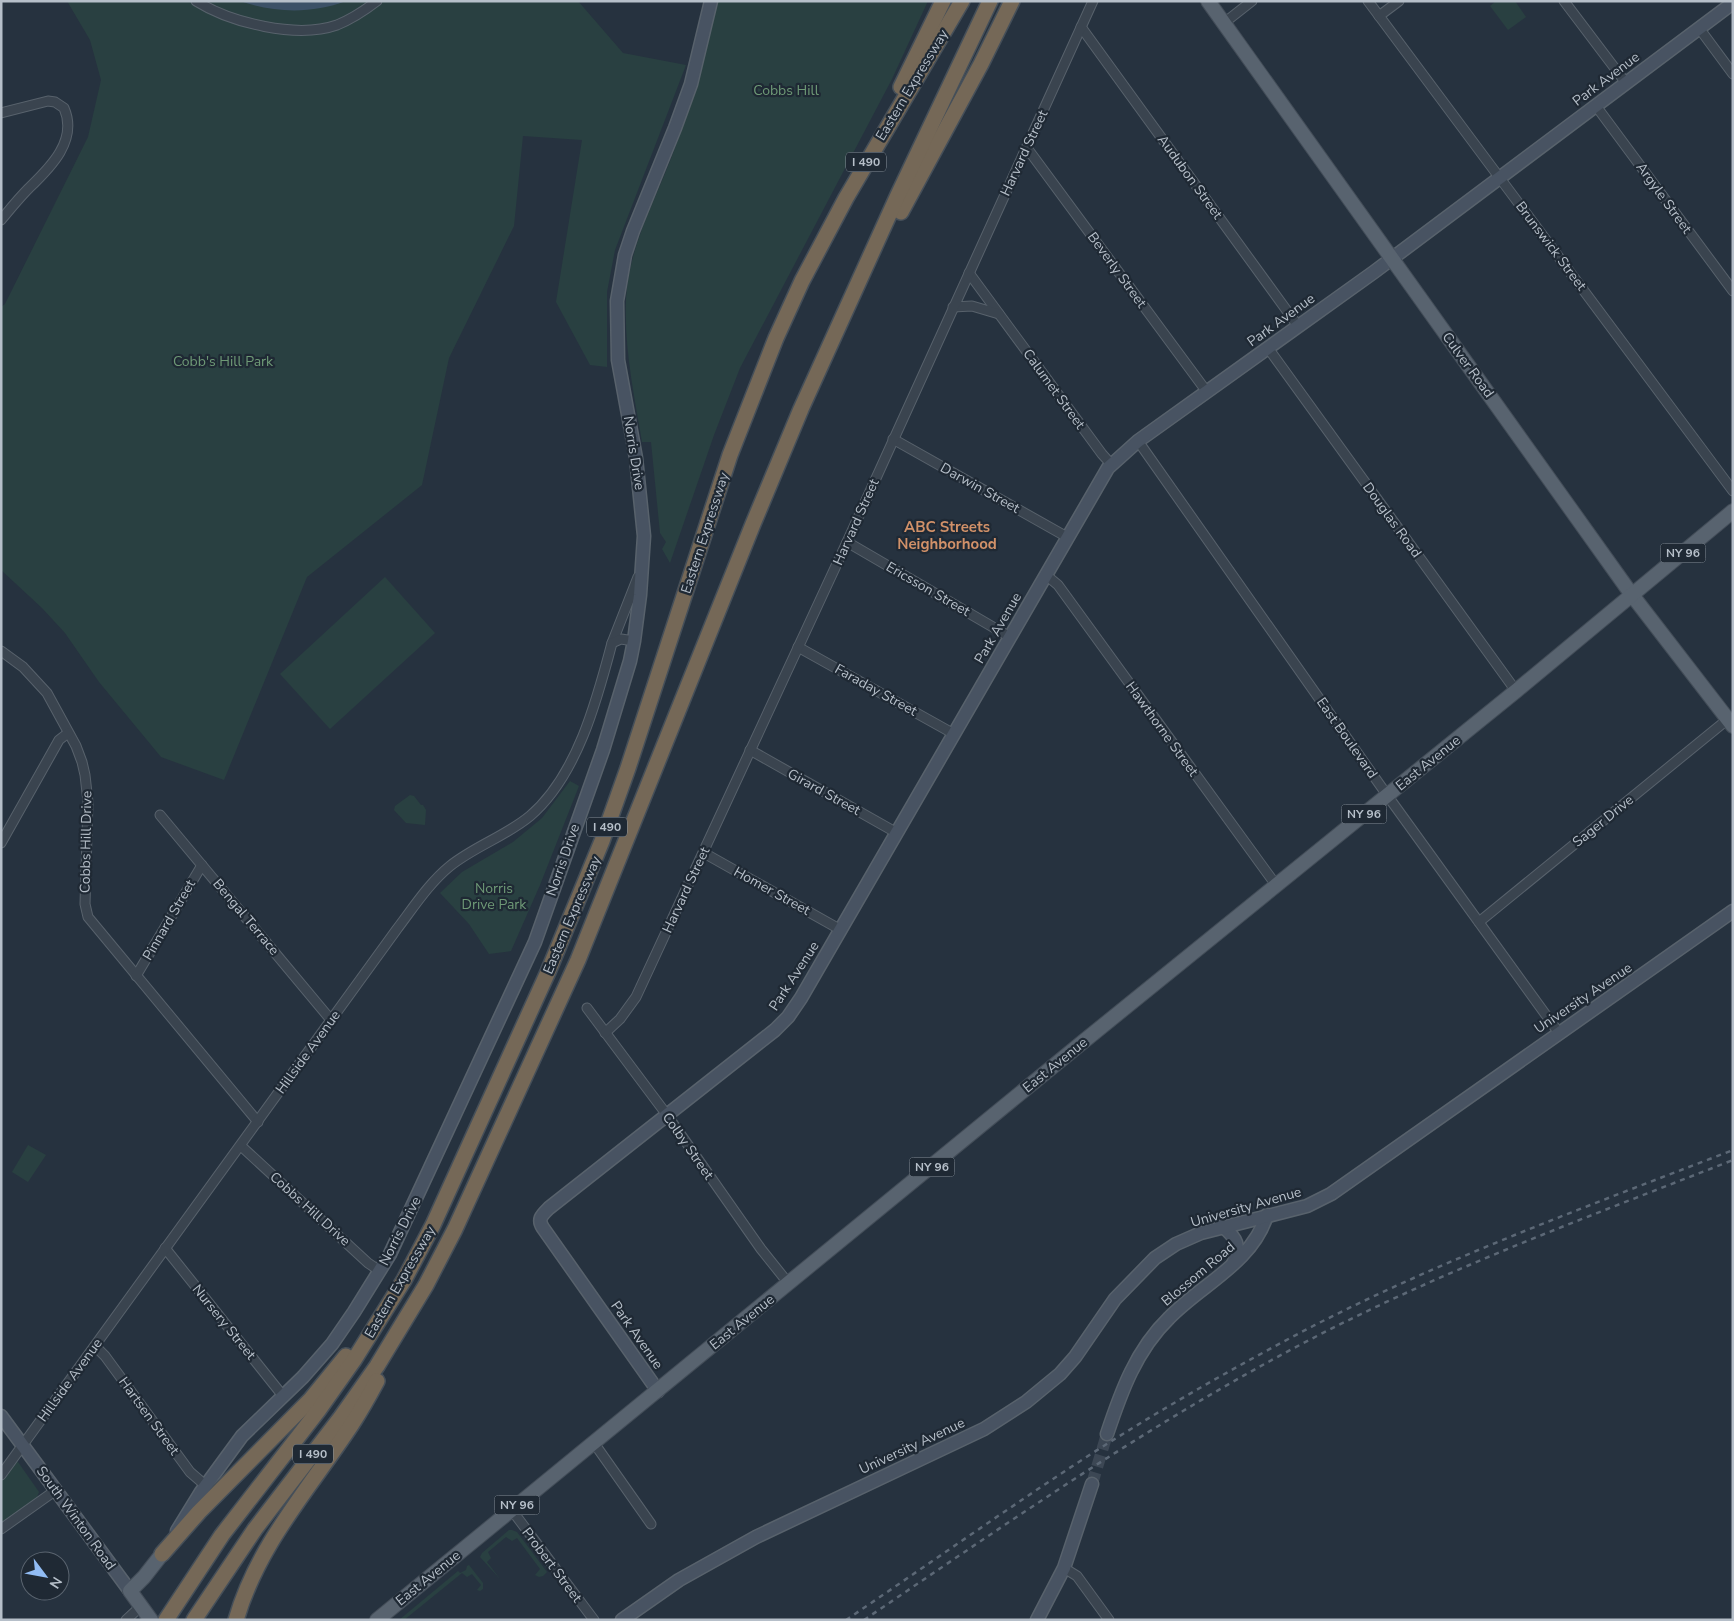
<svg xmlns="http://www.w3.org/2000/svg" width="1734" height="1621" font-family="'Nunito Sans',sans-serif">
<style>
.green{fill:#294041}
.water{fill:#3c5167}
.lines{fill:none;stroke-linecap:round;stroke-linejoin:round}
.secondary-tunnel{stroke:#3c4754;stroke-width:12;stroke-dasharray:12 6;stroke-linecap:butt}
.street-casing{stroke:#58626c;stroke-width:11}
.secondary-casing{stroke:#58626c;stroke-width:15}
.primary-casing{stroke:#434d58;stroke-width:16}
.highway-casing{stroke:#454f59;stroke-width:18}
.street{stroke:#3a444f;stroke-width:9}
.secondary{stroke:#485362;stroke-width:12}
.primary{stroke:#58636f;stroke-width:14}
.highway{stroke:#756857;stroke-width:15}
.rail{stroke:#5c6876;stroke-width:2.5;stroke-dasharray:5 5;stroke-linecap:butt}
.labels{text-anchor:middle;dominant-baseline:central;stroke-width:4.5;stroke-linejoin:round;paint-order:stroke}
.shield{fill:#1f2934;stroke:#89929c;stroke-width:1}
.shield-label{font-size:12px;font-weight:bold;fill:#b6bfc9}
.street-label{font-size:14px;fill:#b6bfc9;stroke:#1f2934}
.park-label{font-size:14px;fill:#6e9976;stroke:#1f2934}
.neighbourhood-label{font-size:15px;font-weight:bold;fill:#d19169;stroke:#1f2934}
</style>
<rect width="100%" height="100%" fill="#26323f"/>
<g class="green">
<path d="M67,1H578L623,53L686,65L615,250L607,292V367L590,365L556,302L582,140L523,136L514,226L449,358L422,485L307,577L224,780L161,757L99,682L65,633L42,608L1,570V307L5,304L88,137L101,80L90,40Z"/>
<path d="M717,1H928L892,79L740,368L714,435L670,563L662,549L666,542L660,533L651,442H642C634,394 624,349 626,299C629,244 657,198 675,148C693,100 705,51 717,1Z"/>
<path d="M1496,1H1515L1526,17L1508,30L1490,6Z"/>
<path d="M385,577L435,633L330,729L280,674Z"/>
<path d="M570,781L579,786L540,885L511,951L489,954L469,924L440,893L462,872L513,842L542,818Z"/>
<path d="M410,795L414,796L421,805H423L426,810L425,825L406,823L394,810L395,806Z"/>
<path d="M28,1145L46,1155L28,1182L12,1172Z"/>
<path d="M18,1462L39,1492L37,1497L1,1524V1481L14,1463Z"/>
<path d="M509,1530H512L517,1532L547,1572L543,1576L539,1577L535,1575L540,1569L517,1538L512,1541L506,1537L488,1552L491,1558L487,1562L500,1579L480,1557L482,1553Z"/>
<path d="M469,1565L483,1583V1589L480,1591L477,1590L481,1585L472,1574L467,1577L462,1573L404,1620H399L458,1571L460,1573L466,1570L467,1566Z"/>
</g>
<path class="water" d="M240,1H346C312,14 274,13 240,1Z"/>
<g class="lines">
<path class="secondary-tunnel" d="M1092,1484L1107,1434"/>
<g class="street-casing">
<g id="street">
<path d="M196,1C231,23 297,39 337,25C352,19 364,11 377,1"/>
<path d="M1368,1L1733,491"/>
<path d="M1564,1L1626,83"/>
<path d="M1379,16L1399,1"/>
<path d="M1224,23L1252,1"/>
<path d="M1081,27L1298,326"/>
<path d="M1699,28L1733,74"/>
<path d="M1596,106L1733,291"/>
<path d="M1,113L48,101L55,102L64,108C78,140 51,167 29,188C19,198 10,209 1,220"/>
<path d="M1027,148L1207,392"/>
<path d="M969,273L1102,454L1111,464"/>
<path d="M953,307L972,306L999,314"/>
<path d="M1268,348L1516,691"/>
<path d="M893,439L1067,537"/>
<path d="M1138,441L1387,795L1559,1033"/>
<path d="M847,542L1010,637"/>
<path d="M1046,575L1058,585L1276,885"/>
<path d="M612,643L638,577"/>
<path d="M798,647L954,734"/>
<path d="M1,651L23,667L47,693L76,746L82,762L85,775L88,802L85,904L88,917L258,1122"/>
<path d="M750,750L897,833"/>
<path d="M160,815L331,1020"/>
<path d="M1,843L59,740L68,733"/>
<path d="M704,853L841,930"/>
<path d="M1479,922L1728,719"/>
<path d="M136,976L202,865"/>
<path d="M587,1008L667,1115L761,1249L789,1284"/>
<path d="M605,1033L620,1019L636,997L847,542L1093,1"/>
<path d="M241,1146L368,1263L380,1271"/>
<path d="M165,1248L283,1396"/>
<path d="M95,1346L105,1356L190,1472L205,1485"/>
<path d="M594,1443L651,1524"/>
<path d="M1,1475L397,929C413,908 429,883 450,866C475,846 506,836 530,816C577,776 597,700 612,643L621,639L634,641"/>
<path d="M511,1509L594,1620"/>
<path d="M1,1529L56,1490"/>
<path d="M1064,1568L1077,1576L1109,1620"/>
<path d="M126,1620L141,1606"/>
</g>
</g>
<g class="secondary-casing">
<g id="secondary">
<path d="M1222,1226C1237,1238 1241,1246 1233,1264"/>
<path d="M658,1391L543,1228C537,1219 542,1215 549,1208L775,1030L788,1017L801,998L1108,468L1138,441L1374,272L1733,3"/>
<path d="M1,1416L130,1591"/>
<path d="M1107,1434C1121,1392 1136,1350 1169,1318C1202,1284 1252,1263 1267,1215"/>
<path d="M177,1531L201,1492L242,1436L303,1377L332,1344L354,1312L390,1254L535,942L603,750L630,661L634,641L640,595L644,536L636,458L618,360L617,301L625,255L633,231L675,128L691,84L711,1"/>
<path d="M622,1620L679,1580L756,1537L984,1429L1026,1402L1060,1374L1075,1357L1115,1299L1155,1258L1176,1244L1201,1233L1307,1206L1331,1194L1733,911"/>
<path d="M1037,1620L1064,1568L1092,1484"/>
</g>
</g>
<g class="primary-casing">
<g id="primary">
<path d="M1208,1L1632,595L1733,726"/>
<path d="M151,1620L130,1591L144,1577L162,1554"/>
<path d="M377,1620L1084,1041L1516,691L1733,511"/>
</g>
</g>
<g class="highway-casing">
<g id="highway">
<path d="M901,87L943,1"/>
<path d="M901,212L981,64L1012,1"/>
<path d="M162,1554L199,1512L311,1399L346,1356"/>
<path d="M166,1620L222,1535L318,1411L354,1360L404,1280L433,1225L548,972L602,841L628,768L730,455L776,338L802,281L846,198L962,1"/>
<path d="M194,1620L255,1529L341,1417L377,1366L426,1285L455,1229L578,960L753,524L801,409L898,195L990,1"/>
<path d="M236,1620C258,1544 310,1488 352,1424C361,1410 369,1396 377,1381"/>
</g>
</g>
<use href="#street" class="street"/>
<use href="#secondary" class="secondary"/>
<use href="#primary" class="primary"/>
<use href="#highway" class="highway"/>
<g class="rail">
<path d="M846,1620C920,1570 994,1518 1068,1469C1147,1417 1229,1370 1313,1326C1448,1257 1591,1205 1733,1150"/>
<path d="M864,1620C1012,1520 1158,1418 1317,1336C1451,1267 1593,1215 1733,1160"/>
</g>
</g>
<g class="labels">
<g class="shield">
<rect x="846" y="152.5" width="40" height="19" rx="4"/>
<rect x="1660.5" y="543.5" width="45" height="19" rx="4"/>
<rect x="1341.5" y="804.5" width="45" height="19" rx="4"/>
<rect x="587" y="817.5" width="40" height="19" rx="4"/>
<rect x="909.5" y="1157.5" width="45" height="19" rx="4"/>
<rect x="293" y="1444.5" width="40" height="19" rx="4"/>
<rect x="494.5" y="1495.5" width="45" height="19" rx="4"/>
</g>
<g class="shield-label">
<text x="866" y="162">I 490</text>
<text x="1683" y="553">NY 96</text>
<text x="1364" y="814">NY 96</text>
<text x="607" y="827">I 490</text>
<text x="932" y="1167">NY 96</text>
<text x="313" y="1454">I 490</text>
<text x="517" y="1505">NY 96</text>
</g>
<g class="street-label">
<text transform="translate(1606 79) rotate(-37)">Park Avenue</text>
<text transform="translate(912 85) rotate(-59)">Eastern Expressway</text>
<text transform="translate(1024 153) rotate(-65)">Harvard Street</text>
<text transform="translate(1190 177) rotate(54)">Audubon Street</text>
<text transform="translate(1664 198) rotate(54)">Argyle Street</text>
<text transform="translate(1551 246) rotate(53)">Brunswick Street</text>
<text transform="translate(1117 270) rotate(54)">Beverly Street</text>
<text transform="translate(1281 320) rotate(-36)">Park Avenue</text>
<text transform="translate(1468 365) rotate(54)">Culver Road</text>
<text transform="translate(1054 389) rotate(54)">Calumet Street</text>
<text transform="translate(634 453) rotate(81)">Norris Drive</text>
<text transform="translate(980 488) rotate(29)">Darwin Street</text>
<text transform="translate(1392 520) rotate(54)">Douglas Road</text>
<text transform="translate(856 522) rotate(-66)">Harvard Street</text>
<text transform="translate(705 533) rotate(-72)">Eastern Expressway</text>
<text transform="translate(928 589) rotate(30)">Ericsson Street</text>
<text transform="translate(998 628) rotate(-60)">Park Avenue</text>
<text transform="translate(876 690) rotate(29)">Faraday Street</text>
<text transform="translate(1162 729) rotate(54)">Hawthorne Street</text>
<text transform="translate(1347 738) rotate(55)">East Boulevard</text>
<text transform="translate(1428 763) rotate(-39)">East Avenue</text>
<text transform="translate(824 792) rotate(29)">Girard Street</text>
<text transform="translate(1603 821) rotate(-39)">Sager Drive</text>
<text transform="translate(86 842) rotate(-89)">Cobbs Hill Drive</text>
<text transform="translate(563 860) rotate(-71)">Norris Drive</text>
<text transform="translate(686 890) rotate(-65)">Harvard Street</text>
<text transform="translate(772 891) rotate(29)">Homer Street</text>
<text transform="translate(572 915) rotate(-67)">Eastern Expressway</text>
<text transform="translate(246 917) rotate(50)">Bengal Terrace</text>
<text transform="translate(169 920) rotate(-60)">Pinnard Street</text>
<text transform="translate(794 976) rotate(-57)">Park Avenue</text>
<text transform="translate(1583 998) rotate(-34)">University Avenue</text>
<text transform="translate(308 1052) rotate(-54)">Hillside Avenue</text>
<text transform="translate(1055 1065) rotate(-39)">East Avenue</text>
<text transform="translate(688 1146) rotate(55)">Colby Street</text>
<text transform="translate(1246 1207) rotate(-16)">University Avenue</text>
<text transform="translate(310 1209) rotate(42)">Cobbs Hill Drive</text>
<text transform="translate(400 1231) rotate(-63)">Norris Drive</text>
<text transform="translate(1198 1274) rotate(-40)">Blossom Road</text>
<text transform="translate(400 1282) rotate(-60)">Eastern Expressway</text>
<text transform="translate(224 1322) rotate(51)">Nursery Street</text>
<text transform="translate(742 1322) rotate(-39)">East Avenue</text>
<text transform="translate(637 1335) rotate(55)">Park Avenue</text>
<text transform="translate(70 1380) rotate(-54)">Hillside Avenue</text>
<text transform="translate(149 1416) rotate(54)">Hartsen Street</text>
<text transform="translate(912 1446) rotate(-25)">University Avenue</text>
<text transform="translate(76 1518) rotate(54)">South Winton Road</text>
<text transform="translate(552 1565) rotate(53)">Probert Street</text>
<text transform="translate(428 1578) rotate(-39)">East Avenue</text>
</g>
<g class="park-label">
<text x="786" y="90">Cobbs Hill</text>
<text x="223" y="361">Cobb's Hill Park</text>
<text x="494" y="888">Norris<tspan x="494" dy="16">Drive Park</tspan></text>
</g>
<g class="neighbourhood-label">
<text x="947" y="527">ABC Streets<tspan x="947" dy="17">Neighborhood</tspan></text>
</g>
</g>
<rect width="1734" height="1621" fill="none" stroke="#b6bfc9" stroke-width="5"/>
<g transform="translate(45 1576) rotate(122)"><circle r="24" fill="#1f2934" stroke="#5b6570"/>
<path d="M0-4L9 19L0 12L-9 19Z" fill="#91bcf4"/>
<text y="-8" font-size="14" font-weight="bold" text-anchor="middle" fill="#b6bfc9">N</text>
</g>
</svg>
